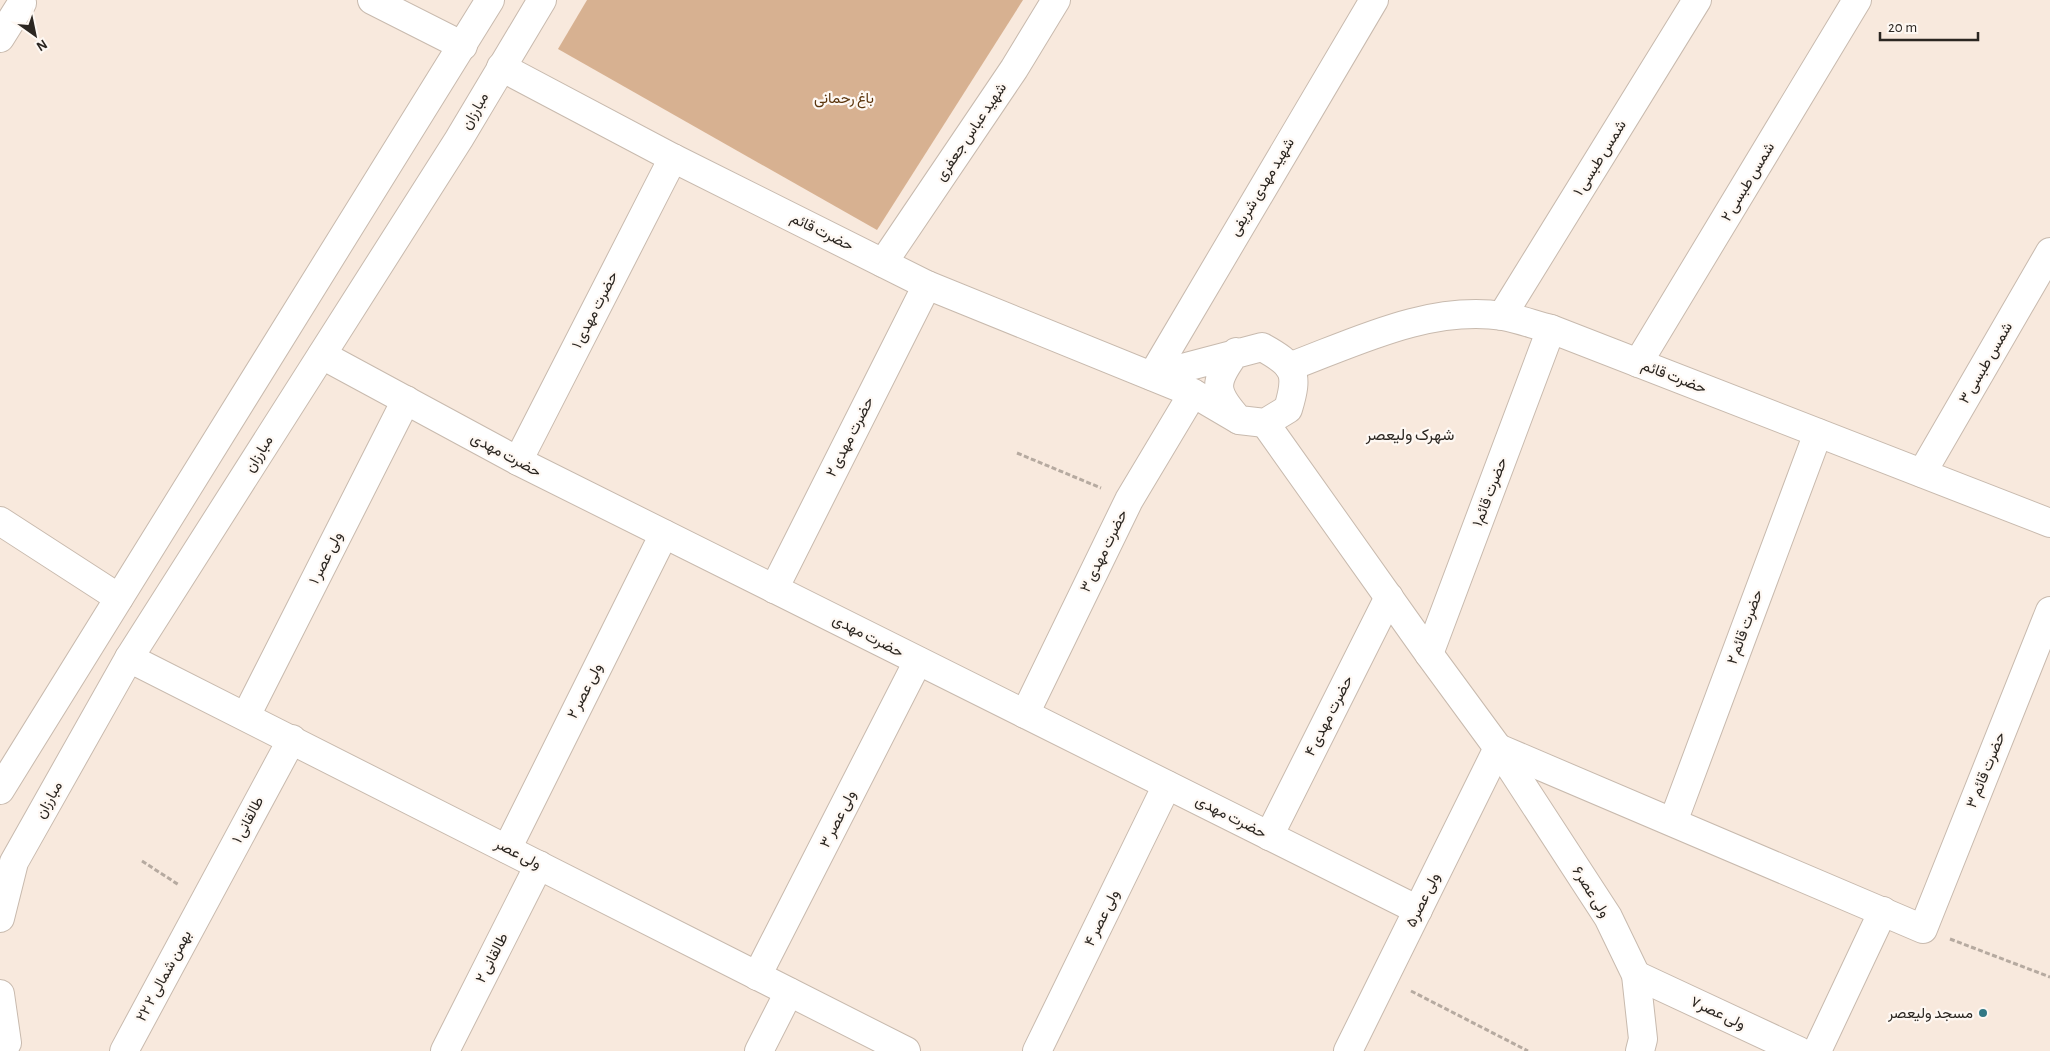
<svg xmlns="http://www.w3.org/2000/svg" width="2050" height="1051" font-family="'Alegreya Sans',Vazirmatn,sans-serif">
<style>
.green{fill:#d7b191}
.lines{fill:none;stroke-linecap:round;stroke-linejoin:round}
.street-casing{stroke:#c8baae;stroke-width:30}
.secondary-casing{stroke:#c8baae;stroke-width:30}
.path{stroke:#b6aaa0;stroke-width:3;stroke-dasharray:5 2.5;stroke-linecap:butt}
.street{stroke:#fff;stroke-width:28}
.secondary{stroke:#fff;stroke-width:28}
.poi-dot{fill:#327885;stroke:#fef8f3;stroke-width:2}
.labels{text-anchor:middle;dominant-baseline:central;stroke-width:4.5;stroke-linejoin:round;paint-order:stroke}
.park-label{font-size:15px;fill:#5c360e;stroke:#fef8f3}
.street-label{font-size:15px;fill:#2b2621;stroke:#fef8f3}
.poi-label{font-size:15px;fill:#2b2621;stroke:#fef8f3;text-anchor:end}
.neighbourhood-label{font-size:16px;fill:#2b2621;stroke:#fef8f3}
</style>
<rect width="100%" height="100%" fill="#f8e9dd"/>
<path class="green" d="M587,0H1023L877,230L558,49Z"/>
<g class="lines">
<g class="street-casing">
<g id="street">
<path d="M372,0L463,46"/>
<path d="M0,38L22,3"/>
<path d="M501,67L673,158L927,285L1193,393L1239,420"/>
<path d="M883,263L1014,69L1056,0"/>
<path d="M1502,316L1697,0"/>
<path d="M322,355L518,461L1418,910"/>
<path d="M1638,363L1857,0"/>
<path d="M1289,367C1356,342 1429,305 1503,316C1519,319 1535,325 1551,329L2050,523"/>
<path d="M1152,376L1374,0"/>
<path d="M1152,376L1262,347C1295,365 1299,373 1288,409L1265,423L1239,420C1213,391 1213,383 1236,352"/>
<path d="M1265,423L1429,654L1498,748L1608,917L1636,975L1643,1039L1640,1051"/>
<path d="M518,461L673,158"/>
<path d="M1922,473L2050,252"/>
<path d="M0,521L119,598"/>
<path d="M774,589L927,285"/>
<path d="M1429,654L1551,329"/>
<path d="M129,658L906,1051"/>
<path d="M1025,714L1129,500L1193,393"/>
<path d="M246,716L406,400"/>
<path d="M1498,748L1923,929L2050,611"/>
<path d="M1673,822L1818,433"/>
<path d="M1269,836L1389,597"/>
<path d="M507,849L664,534"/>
<path d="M1636,975L1799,1051"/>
<path d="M757,976L918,661"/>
<path d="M124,1051L292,739"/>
<path d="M445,1051L539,865"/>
<path d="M759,1051L789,992"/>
<path d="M1037,1051L1167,785"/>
<path d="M1348,1051L1498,748"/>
<path d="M1817,1051L1883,911"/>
</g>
</g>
<g class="secondary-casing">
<g id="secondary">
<path d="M0,790L490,0"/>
<path d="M0,918L14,862L129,658L459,139L542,0"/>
<path d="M0,994L7,1043"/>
</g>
</g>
<g class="path">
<path d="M1017,453L1101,488"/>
<path d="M142,861L179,885"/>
<path d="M1950,939L2050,977"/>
<path d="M1411,991L1528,1051"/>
</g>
<use href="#street" class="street"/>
<use href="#secondary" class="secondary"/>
</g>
<circle class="poi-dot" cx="1983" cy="1013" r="5"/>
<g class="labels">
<g class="park-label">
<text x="844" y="98">باغ رحمانی</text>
</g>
<g class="street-label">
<text transform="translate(475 111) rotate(-60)">مبارزان</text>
<text transform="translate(971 132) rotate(-56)">شهید عباس جعفری</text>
<text transform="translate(1600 158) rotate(-58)">شمس طبسی ۱</text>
<text transform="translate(1748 182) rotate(-59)">شمس طبسی ۲</text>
<text transform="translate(1262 187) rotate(-59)">شهید مهدی شریفی</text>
<text transform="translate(822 232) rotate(26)">حضرت قائم</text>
<text transform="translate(595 310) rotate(-63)">حضرت مهدی ۱</text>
<text transform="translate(1986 363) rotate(-60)">شمس طبسی ۳</text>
<text transform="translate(1674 377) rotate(21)">حضرت قائم</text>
<text transform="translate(850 437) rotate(-63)">حضرت مهدی ۲</text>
<text transform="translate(259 454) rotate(-58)">مبارزان</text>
<text transform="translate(506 455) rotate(28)">حضرت مهدی</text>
<text transform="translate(1490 492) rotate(-69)">حضرت قائم۱</text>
<text transform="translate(1104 551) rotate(-64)">حضرت مهدی ۳</text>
<text transform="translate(326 558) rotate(-63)">ولی عصر ۱</text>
<text transform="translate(1745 627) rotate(-70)">حضرت قائم ۲</text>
<text transform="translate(868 636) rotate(27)">حضرت مهدی</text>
<text transform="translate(585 691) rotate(-63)">ولی عصر ۲</text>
<text transform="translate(1329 716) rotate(-63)">حضرت مهدی ۴</text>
<text transform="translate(1986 770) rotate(-68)">حضرت قائم ۳</text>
<text transform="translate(49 800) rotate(-61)">مبارزان</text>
<text transform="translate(1231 817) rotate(27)">حضرت مهدی</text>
<text transform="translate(838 819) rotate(-63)">ولی عصر ۳</text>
<text transform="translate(248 820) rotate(-62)">طالقانی ۱</text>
<text transform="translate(518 854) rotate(27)">ولی عصر</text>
<text transform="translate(1591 892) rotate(58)">ولی عصر۶</text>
<text transform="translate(1423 900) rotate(-64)">ولی عصر۵</text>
<text transform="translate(1102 918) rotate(-64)">ولی عصر ۴</text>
<text transform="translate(492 958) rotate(-63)">طالقانی ۲</text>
<text transform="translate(164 976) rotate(-62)">۲۲ بهمن شمالی ۲</text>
<text transform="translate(1718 1013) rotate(25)">ولی عصر۷</text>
</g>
<g class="poi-label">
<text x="1973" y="1013">مسجد ولیعصر</text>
</g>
<g class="neighbourhood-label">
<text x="1410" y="435">شهرک ولیعصر</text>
</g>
</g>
<g transform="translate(35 35) rotate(147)" stroke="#fef8f3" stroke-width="4" paint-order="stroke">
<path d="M0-4L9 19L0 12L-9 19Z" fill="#2b2621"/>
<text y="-8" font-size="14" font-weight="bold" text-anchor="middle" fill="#2b2621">N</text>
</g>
<path d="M1880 32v8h98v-8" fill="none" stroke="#2b2621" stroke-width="2.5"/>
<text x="1888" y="32" font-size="15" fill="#2b2621" stroke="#fef8f3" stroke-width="4" paint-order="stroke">20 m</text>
</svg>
